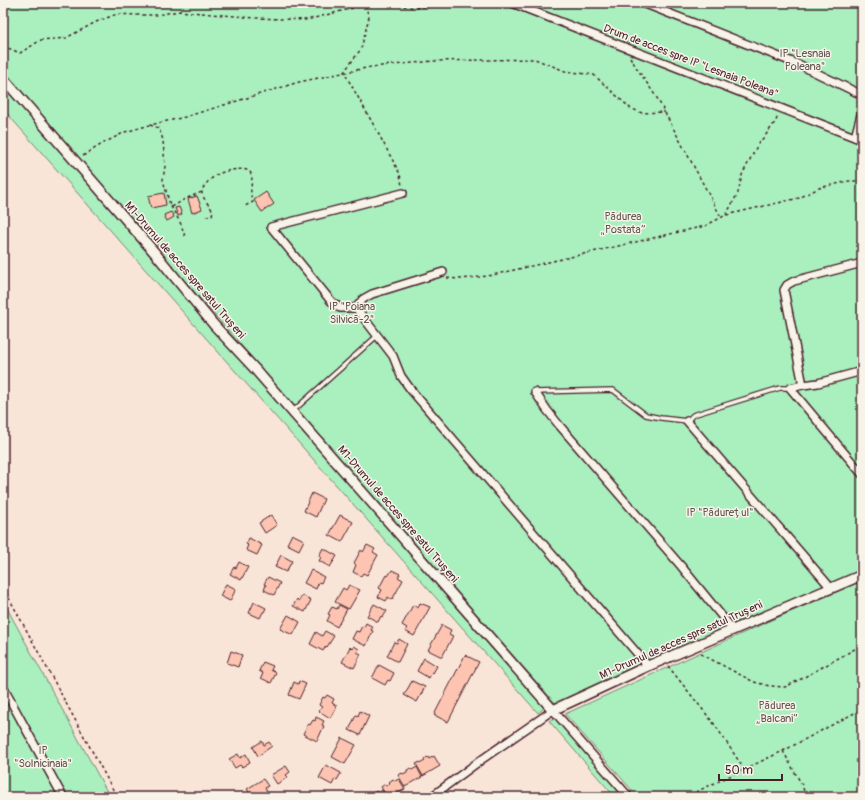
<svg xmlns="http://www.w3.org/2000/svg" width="865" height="800" font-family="Pangolin,sans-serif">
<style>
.green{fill:#a9f0be;stroke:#7a8874}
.building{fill:#fdc5b1;stroke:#4a1f2b}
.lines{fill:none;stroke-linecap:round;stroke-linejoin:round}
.service-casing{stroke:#4a1f2b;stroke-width:6}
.minor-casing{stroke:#4a1f2b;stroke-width:10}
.tertiary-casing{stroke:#4a1f2b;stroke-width:12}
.path{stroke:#4a1f2b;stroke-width:1.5;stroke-dasharray:3 3;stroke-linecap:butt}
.service{stroke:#f7f3e8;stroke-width:3.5}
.minor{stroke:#f7f3e8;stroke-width:7}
.tertiary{stroke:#f7f3e8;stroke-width:9}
.labels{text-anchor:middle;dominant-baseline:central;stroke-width:3;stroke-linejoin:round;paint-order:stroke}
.park-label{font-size:11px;fill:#625350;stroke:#f7f3e8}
.street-label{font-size:11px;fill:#4a1f2b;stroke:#f7f3e8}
</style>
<rect width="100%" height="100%" fill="#f9e5d8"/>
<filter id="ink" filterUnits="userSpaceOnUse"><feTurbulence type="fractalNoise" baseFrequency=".025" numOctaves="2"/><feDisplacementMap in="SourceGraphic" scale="8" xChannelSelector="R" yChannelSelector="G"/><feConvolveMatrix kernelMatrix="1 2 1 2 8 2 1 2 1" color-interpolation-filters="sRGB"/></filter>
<g filter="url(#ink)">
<g class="green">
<path d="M3,3H862V571L832,584L827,579L821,582L826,588L735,626L723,623L726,630L650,662H641L640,667L559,704L554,702L162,255L165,249L155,243L90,172L3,70Z"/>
<path d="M3,85L105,204L544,708L538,713L3,109Z"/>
<path d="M862,581V797H638L565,714L774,619Z"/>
<path d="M3,601L110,797H3Z"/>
<path d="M556,717L625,797H615L549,721Z"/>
</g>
<g class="building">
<path d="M266,192L274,204L262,212L254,200Z"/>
<path d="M164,193L166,205L151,208L148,196Z"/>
<path d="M197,196L202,209L192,213L188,199Z"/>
<path d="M179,207L182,214L178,216L175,208Z"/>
<path d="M171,212L174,217L167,221L164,215Z"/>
<path d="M312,493L324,499L316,517L304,511Z"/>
<path d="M271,515L277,525L265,533L259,523Z"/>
<path d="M340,515L353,522L342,542L329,535Z"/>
<path d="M292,534L304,540L299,550L287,544Z"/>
<path d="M249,538L262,545L257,555L246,550L248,545L246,544Z"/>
<path d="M367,545L375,549L373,552L378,555L367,575L363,573L361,576L353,572L356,565L354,563L361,550L363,552Z"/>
<path d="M323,548L337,556L330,567L319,561L321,557L319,556Z"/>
<path d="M281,555L292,561L286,572L275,567Z"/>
<path d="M239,562L248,567L241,580L230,574L234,567L236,568Z"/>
<path d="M311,570L324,577L321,583L319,582L316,589L304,583Z"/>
<path d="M392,570L400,574L398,577L403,580L392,600L388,597L386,601L378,597L382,590L379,588L386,575L388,576Z"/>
<path d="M268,577L280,583L274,595L264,590L266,585L264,584Z"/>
<path d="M226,584L236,589L230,601L220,596Z"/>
<path d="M349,585L360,590L349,609L335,602L343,588L346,590Z"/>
<path d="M302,595L311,600L305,612L293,606L297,599L299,601Z"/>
<path d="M254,602L266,608L264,612H263L260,618L249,613Z"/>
<path d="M420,603L430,607L414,636L405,631L407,628L402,625L413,605L418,608Z"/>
<path d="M374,604L387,611L383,617L381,616L378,622L367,616Z"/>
<path d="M339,605L347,609L337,627L327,621L330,615L328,614L332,607L337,609Z"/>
<path d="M288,615L300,622L293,635L280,629Z"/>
<path d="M366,623L373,627L371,630L373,631L366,646L352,639L356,631L359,632L362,626L364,627Z"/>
<path d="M442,625L451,630L449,634L453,636L442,657L428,650Z"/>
<path d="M325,631L334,636L327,647L326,646L323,651L310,644L316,632L322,636Z"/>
<path d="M399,639L407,644L398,662L387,656L394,642L397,643Z"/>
<path d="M354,646L359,649L357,652L361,654L354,668L342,662L350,647L352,649Z"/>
<path d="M231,651L242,655L238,667L227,663Z"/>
<path d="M465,655L479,662L448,722L434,715Z"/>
<path d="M424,658L437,666L433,673L432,672L429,678L417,671Z"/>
<path d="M263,662L273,666L271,670L276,673L271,683L261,678L263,673L259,671Z"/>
<path d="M379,665L394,673L390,681L388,680L385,685L372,678Z"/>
<path d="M299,681L306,684L299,699L289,695L294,682L298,684Z"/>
<path d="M412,681L425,687L417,702L404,695Z"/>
<path d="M327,695L334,699L332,703L337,706L330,718L319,711L322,707L319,705L323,697L325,698Z"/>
<path d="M360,711L369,716L360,735L349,730L356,715L358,716Z"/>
<path d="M316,717L324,721L322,725L324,726L317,741L303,734L308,724L310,725L313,720L315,721Z"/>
<path d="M342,738L356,745L345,764L332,757Z"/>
<path d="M262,741L264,745L269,742L272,746L258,756L253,747Z"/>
<path d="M238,754L240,758L246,754L250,762L242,767L240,765L235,768L229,759Z"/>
<path d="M434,756L440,766L423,776L416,764L420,762L421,763L425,761L424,759L428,757L429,759Z"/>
<path d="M326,765L341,773L337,780L335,779L332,785L319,778Z"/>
<path d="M286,766L290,772L286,775L288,777L277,784L271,775Z"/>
<path d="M417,767L422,777L405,787L398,775L402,773L403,774L407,772V770L411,768L412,770Z"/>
<path d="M263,779L268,786L265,788L267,791L258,797H252L247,789Z"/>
<path d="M393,779L395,781L399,779L405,789L391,797H387L381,787L385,784L386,786L390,783L389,782Z"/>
<path d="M382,790L386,797H370L373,795L372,793L377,791L378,793Z"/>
</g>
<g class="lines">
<g class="service-casing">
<g id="service">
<path d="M535,392L613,390L646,415L661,418L687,421L693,415L780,388H790"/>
<path d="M293,411L378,335"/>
</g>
</g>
<g class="minor-casing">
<g id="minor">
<path d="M512,3L862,140"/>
<path d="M643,3L800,65L862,95"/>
<path d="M855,137L862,111"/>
<path d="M403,193L271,227L331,301L340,308H356L393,356L401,376L411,390L648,666"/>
<path d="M356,308L363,299L372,294L443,272"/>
<path d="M862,371L818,383L803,385L790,388L862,474"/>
<path d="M803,385L784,290L787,285L794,281L862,263"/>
<path d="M535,392L547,410L559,425L681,566L733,630"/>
<path d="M687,421L831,588"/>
<path d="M3,687L63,797"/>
<path d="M431,797L481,760L553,710L629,797"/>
</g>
</g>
<g class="tertiary-casing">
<path id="tertiary" d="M3,78L155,253L214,325L254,368L553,710L648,666L862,575"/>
</g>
<g class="path">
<path d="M365,5L369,17L361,49L344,72L377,131L400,174L402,186"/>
<path d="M3,50L8,48L20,53L41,40L66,38L96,22L117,14L136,15H156L179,11L256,18L307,20L365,5L391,4L415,8L472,3"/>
<path d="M630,57L636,67L657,98L721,217"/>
<path d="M150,125L159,128L163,140L165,166L163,180L170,205L180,222L186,239"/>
<path d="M83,156L102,144L125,132L150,125L185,117L299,82L371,67L434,61L535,59L565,71L594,75L630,108L642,113L665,112"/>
<path d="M172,207L185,199L202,192"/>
<path d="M726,215L738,193L742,175L758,144L765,136L776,121L778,115"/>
<path d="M206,216L212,215L213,211C210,206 202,198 202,192C202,187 210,179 215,176C221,171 245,166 250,172C254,177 250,187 251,193C251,196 252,200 253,202L245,206"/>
<path d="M447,278L461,279L488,276L705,226L726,215L799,198L819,188L849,181H862"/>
<path d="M3,587L117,797"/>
<path d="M701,654L754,682L770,686L785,687L801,679L862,645"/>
<path d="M668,666L715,725L744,769"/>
<path d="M783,751L802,785L806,797"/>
<path d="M685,797L783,751L862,709"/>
</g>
<use href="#service" class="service"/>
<use href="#minor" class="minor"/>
<use href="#tertiary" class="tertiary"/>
</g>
</g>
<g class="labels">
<g class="park-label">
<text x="805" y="53">IP "Lesnaia<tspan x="805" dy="13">Poleana"</tspan></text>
<text x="623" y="216">Pădurea<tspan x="623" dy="13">„Postata”</tspan></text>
<text x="352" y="306">IP "Poiana<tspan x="352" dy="13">Silvică-2"</tspan></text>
<text x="720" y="512">IP "Pădurețul"</text>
<text x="777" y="705">Pădurea<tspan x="777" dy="13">„Balcani”</tspan></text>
<text x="43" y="750">IP<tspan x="43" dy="13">"Solnicinaia"</tspan></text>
</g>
<g class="street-label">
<text transform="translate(691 61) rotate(21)">Drum de acces spre IP "Lesnaia Poleana"</text>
<text transform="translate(185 270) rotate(49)">M1-Drumul de acces spre satul Trușeni</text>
<text transform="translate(398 514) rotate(49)">M1-Drumul de acces spre satul Trușeni</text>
<text transform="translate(681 640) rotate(-24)">M1-Drumul de acces spre satul Trușeni</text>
</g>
</g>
<rect width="865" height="800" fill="none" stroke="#f7f3e8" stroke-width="16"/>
<rect x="8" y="8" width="849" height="784" fill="none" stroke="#4a1f2b" stroke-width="1.5" filter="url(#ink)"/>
<path d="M719 774v6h63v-6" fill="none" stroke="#4a1f2b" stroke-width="2"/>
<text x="725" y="774" font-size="12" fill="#4a1f2b" stroke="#f7f3e8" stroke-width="3" paint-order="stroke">50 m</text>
</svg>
